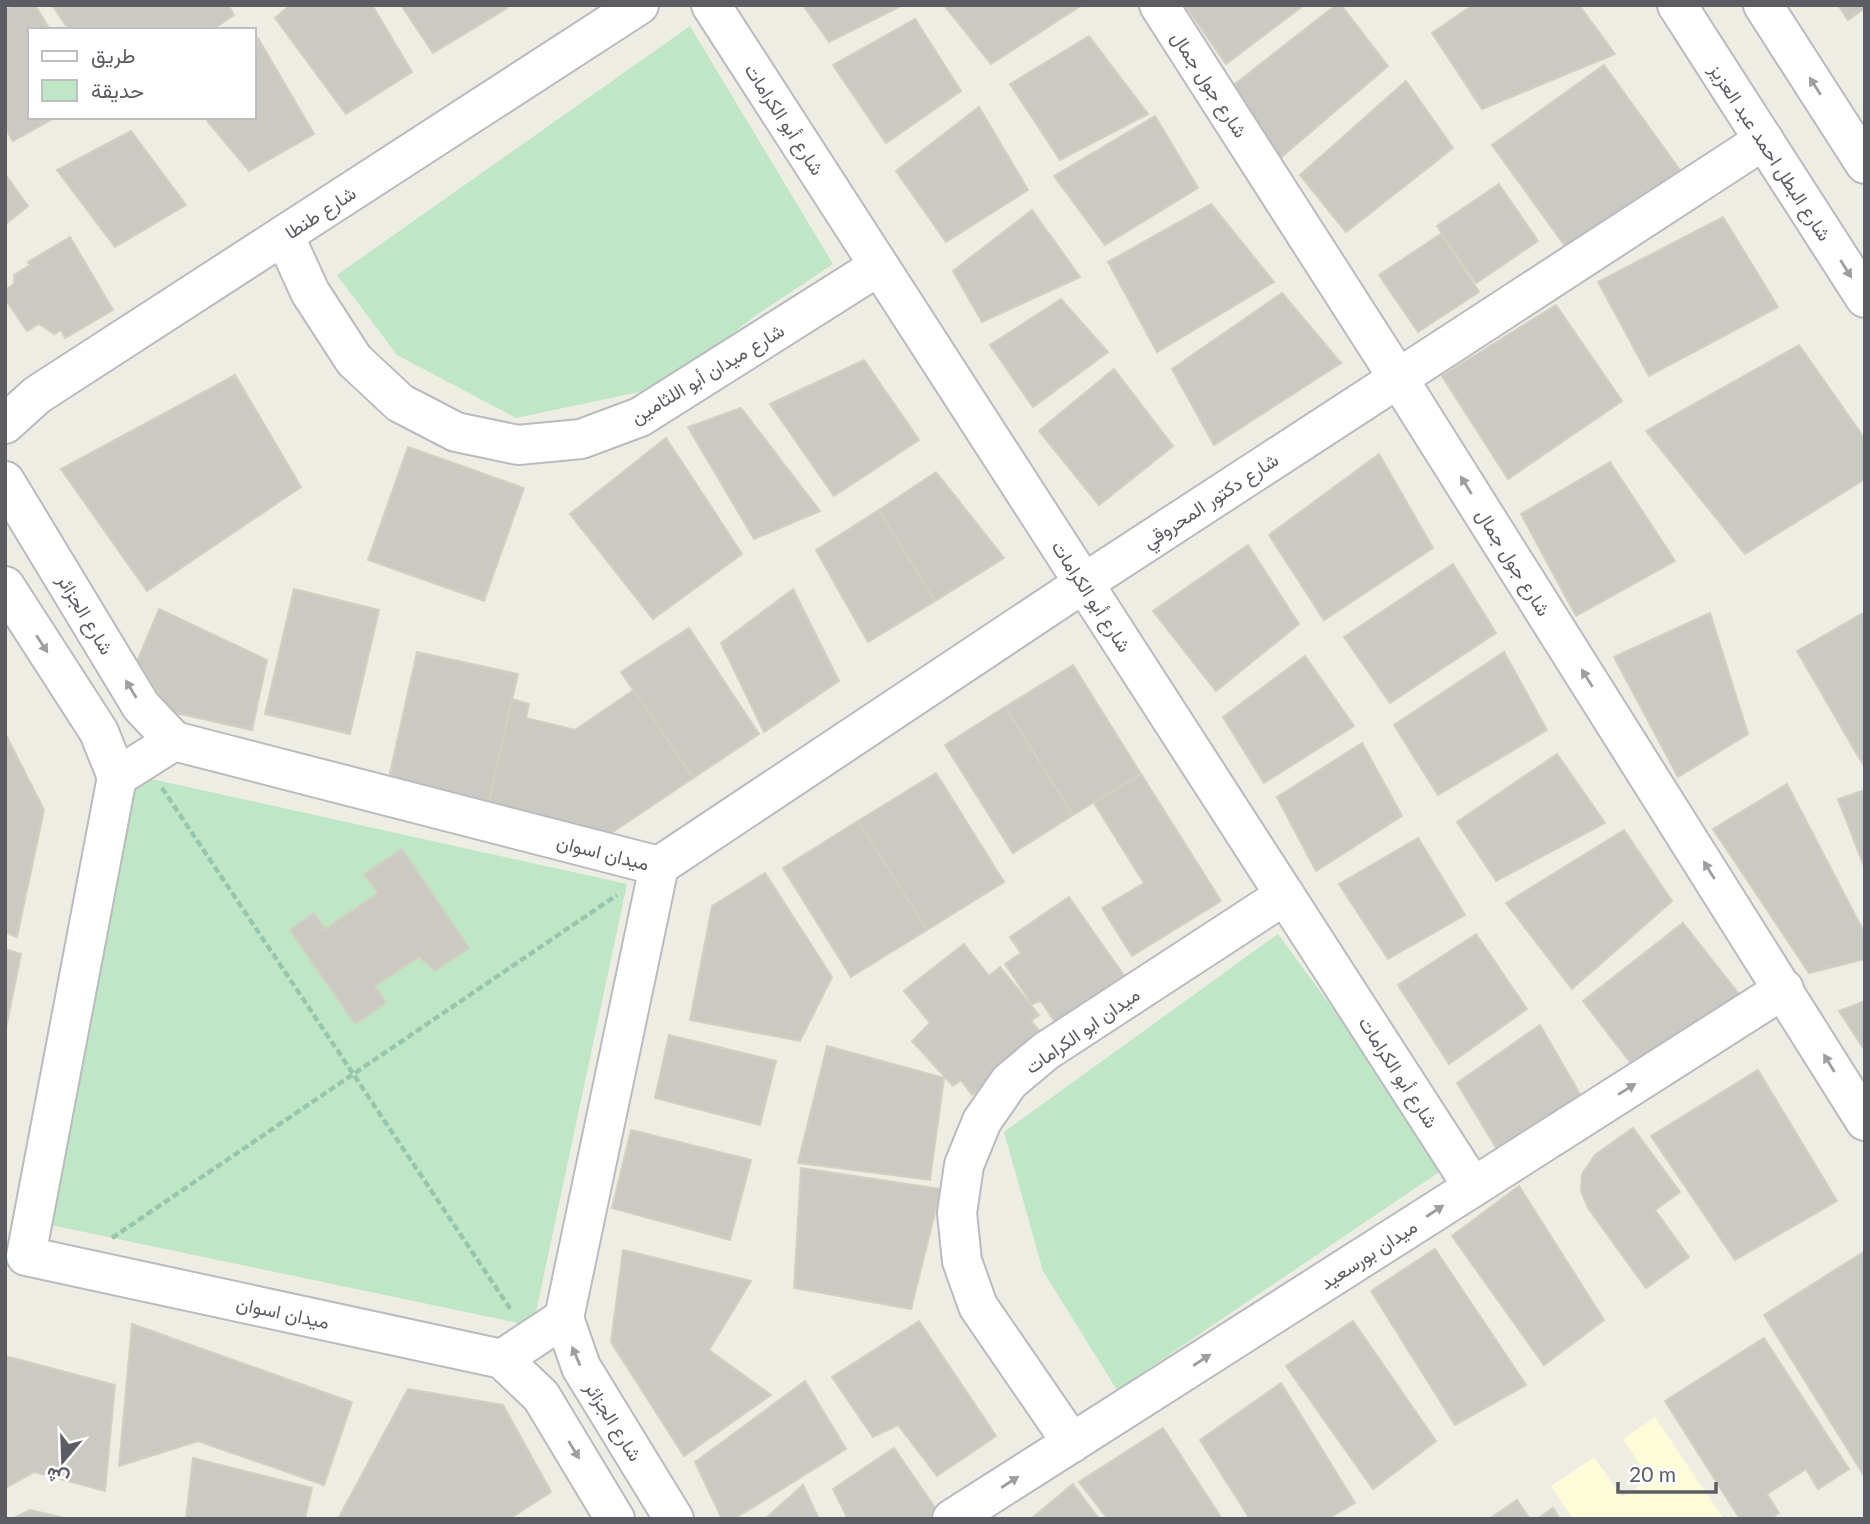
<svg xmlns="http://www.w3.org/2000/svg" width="1870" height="1524" font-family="Lato,Vazirmatn,sans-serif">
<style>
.commercial{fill:#fefbd8}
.green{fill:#bfe6c5}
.building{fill:#cacac2;stroke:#d2d0c1;stroke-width:2}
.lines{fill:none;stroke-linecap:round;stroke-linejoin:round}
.minor-casing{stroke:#babbc1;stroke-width:42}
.secondary-casing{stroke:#b8bac1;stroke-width:42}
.path{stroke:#98c6ad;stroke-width:4.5;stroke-dasharray:7 3.5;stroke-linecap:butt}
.minor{stroke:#fff;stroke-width:38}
.secondary{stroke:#fff;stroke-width:38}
.oneway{fill:#9d9ea1}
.labels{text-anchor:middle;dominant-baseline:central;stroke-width:7;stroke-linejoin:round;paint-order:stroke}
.street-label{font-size:19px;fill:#5b5d63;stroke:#fff}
</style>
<rect width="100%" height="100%" fill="#eeede3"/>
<path class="commercial" d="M1655,1417L1724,1519H1573L1551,1486L1594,1457L1622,1497L1649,1479L1623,1439Z"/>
<g class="green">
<path d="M690,26L833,264L752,318L667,386L516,418L397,355L337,275Z"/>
<path d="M138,776L627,884L533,1326L51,1225Z"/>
<path d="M1278,934L1448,1166L1117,1390L1043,1271L1004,1132Z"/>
</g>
<g class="building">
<path d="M14,5H35L50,30H30V117H56L13,141L5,128V11Z"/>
<path d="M52,5H228L234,15L212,30H69Z"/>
<path d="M290,5H372L412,72L346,114L275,18Z"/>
<path d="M401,5H506L507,8L433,53Z"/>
<path d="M803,5H900L901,6L829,42Z"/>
<path d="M944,5H1082L991,64Z"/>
<path d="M1185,5H1304L1226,64Z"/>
<path d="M1336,5H1341L1388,66L1278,160L1235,84Z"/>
<path d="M1473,5H1579L1615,54L1482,109L1432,33Z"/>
<path d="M1838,5H1865V8L1848,20Z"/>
<path d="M915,19L961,91L886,143L833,65Z"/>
<path d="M1089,36L1148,114L1060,160L1010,84Z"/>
<path d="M258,38L314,134L249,171L204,117H254V40Z"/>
<path d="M1604,65L1680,170L1568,250L1492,145Z"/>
<path d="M1406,81L1453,148L1346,232L1300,175Z"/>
<path d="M979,107L1028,190L946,242L896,171Z"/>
<path d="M1155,116L1198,188L1105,245L1054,176Z"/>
<path d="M131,131L186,205L115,247L57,170Z"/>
<path d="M5,174L28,206L5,225Z"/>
<path d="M1499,184L1538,241L1476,283L1437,226Z"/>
<path d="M1211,204L1274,282L1157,352L1108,262Z"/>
<path d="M1032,210L1080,277L982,322L953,271Z"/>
<path d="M1723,217L1778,307L1649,376L1598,282Z"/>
<path d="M1441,234L1479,292L1418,332L1379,275Z"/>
<path d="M70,237L113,310L65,338L61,330L54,334L39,324L27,331L5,299V290L14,284V275L30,265L28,262Z"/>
<path d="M1282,293L1341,363L1214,445L1172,369Z"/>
<path d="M1061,299L1108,352L1033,407L990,345Z"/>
<path d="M1556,305L1622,401L1508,479L1442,376Z"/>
<path d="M1799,345L1865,439V479L1745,554L1646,431Z"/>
<path d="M864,360L919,440L834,496L770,404Z"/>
<path d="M1114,369L1173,446L1099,505L1039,431Z"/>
<path d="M235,375L301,487L147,591L61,469Z"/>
<path d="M741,408L820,511L754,539L688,427Z"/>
<path d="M666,438L742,554L653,619L570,514Z"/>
<path d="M408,447L524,488L484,601L368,560Z"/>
<path d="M1379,454L1433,548L1324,620L1269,535Z"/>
<path d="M1610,462L1675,561L1576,616L1521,514Z"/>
<path d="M936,472L1004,558L935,601L879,510Z"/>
<path d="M879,510L935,601L868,642L816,550Z"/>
<path d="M1248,545L1299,624L1216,691L1153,611Z"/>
<path d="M1453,564L1496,633L1390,703L1344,637Z"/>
<path d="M294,589L379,610L350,734L265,714Z"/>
<path d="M793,589L839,681L764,732L721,643Z"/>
<path d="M159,609L267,660L252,730L172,712L137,662Z"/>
<path d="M1865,612V768L1797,651Z"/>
<path d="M1710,613L1748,734L1678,777L1614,657Z"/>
<path d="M689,628L759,734L693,778L621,672Z"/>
<path d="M417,652L518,674L488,805L388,782Z"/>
<path d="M1504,652L1547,730L1438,795L1394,725Z"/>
<path d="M1305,656L1354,726L1264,783L1223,717Z"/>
<path d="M1073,665L1141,774L1073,815L1005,707Z"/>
<path d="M634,690L693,778L610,834L488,805L512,699L529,704L526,718L575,730Z"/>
<path d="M1005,707L1073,815L1013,853L945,745Z"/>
<path d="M5,733L44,810L17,937L5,932Z"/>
<path d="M1362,743L1402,816L1316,871L1277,797Z"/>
<path d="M1557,754L1605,823L1496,881L1457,822Z"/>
<path d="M936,773L1004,882L927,930L858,821Z"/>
<path d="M1141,774L1221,901L1132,956L1102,908L1144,883L1094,803Z"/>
<path d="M1787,784L1865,934V959L1809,973L1713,829Z"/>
<path d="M1865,790V869L1838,799Z"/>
<path d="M858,821L927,930L851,977L783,868Z"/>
<path d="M1624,830L1672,901L1572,989L1506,903Z"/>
<path d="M1418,838L1465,915L1388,959L1339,884Z"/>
<path d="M402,849L469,948L435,971L419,957L375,986L386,1003L355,1024L290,930L314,913L325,929L378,893L364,874Z"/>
<path d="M765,873L832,977L800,1041L690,1020L712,906Z"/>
<path d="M1069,897L1127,980L1059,1028L1041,1001L1032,1004L1005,964L1021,953L1010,937Z"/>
<path d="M1683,923L1742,998L1630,1062L1583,1001Z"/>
<path d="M1476,934L1527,1009L1449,1064L1398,985Z"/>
<path d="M964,944L989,976L1000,967L1039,1015L1031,1021L1045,1038L972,1095L961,1080L953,1086L912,1041L930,1023L904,991Z"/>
<path d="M5,949L21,954L5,1033Z"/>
<path d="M1865,1001V1051L1839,1011Z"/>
<path d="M1540,1025L1581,1096L1497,1149L1457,1083Z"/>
<path d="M669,1035L776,1061L760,1125L655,1098Z"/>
<path d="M827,1046L944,1078L930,1180L798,1163Z"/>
<path d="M1758,1070L1837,1201L1735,1260L1651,1136Z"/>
<path d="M1633,1128L1680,1192L1655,1210L1689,1257L1646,1288L1588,1208L1581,1191L1582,1174L1595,1155Z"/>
<path d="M631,1130L751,1160L730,1240L612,1208Z"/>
<path d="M801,1168L941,1189L911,1309L794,1288Z"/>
<path d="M1519,1186L1604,1320L1544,1365L1452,1236Z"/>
<path d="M1435,1249L1526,1385L1455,1425L1371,1291Z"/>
<path d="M623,1250L751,1281L709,1350L771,1395L684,1456L611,1342Z"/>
<path d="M1865,1251V1473L1863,1474L1764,1315Z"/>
<path d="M919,1321L996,1436L937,1476L898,1425L873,1437L832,1377Z"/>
<path d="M1353,1321L1436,1441L1373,1489L1286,1366Z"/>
<path d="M132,1324L352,1402L324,1485L198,1441L119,1466Z"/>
<path d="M1764,1338L1849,1469L1818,1489L1806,1469L1767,1494L1779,1513L1770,1519H1740L1665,1401Z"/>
<path d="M5,1356L115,1385L105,1491L34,1472L5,1488Z"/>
<path d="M805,1381L846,1449L734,1519H722L695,1462Z"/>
<path d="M1281,1383L1355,1503L1327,1519H1250L1200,1440Z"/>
<path d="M408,1389L503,1405L551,1492L509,1519H338Z"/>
<path d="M1163,1428L1222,1519H1108L1079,1482Z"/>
<path d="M894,1448L940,1515L932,1519H848L833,1489Z"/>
<path d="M193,1458L312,1488L305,1519H186Z"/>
<path d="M1073,1484L1099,1519H1031Z"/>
<path d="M803,1485L819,1519H765Z"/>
<path d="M1517,1500L1530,1519H1489Z"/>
<path d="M1553,1508L1560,1519H1537Z"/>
<path d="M30,1510L69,1519H12Z"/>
</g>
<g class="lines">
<g class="minor-casing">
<g id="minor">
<path d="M711,5L1473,1187"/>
<path d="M1159,5L1398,378L1865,1121"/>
<path d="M284,235L310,292L354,360L400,403L456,432L518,445L581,439L640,417L879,266"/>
<path d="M5,424L37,395L639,5"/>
<path d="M5,481L141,706L174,741"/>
<path d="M5,586L99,732L117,777"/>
<path d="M174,741L659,866L564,1318L502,1359L26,1256L117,777Z"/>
<path d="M659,866L1084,583L1764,140"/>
<path d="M564,1318L581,1367L674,1519"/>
<path d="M502,1359L541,1396L615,1519"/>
<path d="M1072,1443L978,1306L962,1261L957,1213L964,1165L982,1121L1009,1082L1046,1051L1285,895"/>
<path d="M952,1519L1784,989"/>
</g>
</g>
<g class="secondary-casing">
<g id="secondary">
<path d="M1677,5L1865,298"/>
<path d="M1763,5L1865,164"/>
</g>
</g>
<g class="path">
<path d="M162,788L511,1310"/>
<path d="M112,1238L617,895"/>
</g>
<use href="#minor" class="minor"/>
<use href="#secondary" class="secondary"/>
</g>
<defs><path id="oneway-solid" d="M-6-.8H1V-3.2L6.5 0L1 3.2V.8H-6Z" transform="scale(1.75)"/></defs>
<g class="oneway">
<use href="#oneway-solid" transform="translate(1815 86) rotate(-123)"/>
<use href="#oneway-solid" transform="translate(1846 269) rotate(58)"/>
<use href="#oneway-solid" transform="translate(1466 485) rotate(-122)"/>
<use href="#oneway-solid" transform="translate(42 644) rotate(57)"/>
<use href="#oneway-solid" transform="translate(1587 678) rotate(-122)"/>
<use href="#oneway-solid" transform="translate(131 689) rotate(-121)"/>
<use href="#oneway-solid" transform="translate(1709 870) rotate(-122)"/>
<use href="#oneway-solid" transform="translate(1829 1063) rotate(-121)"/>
<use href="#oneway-solid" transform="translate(1627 1089) rotate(-32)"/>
<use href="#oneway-solid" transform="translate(1435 1211) rotate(-33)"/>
<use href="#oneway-solid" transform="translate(576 1356) rotate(-113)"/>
<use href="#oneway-solid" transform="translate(1202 1360) rotate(-33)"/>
<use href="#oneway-solid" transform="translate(574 1450) rotate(59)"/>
<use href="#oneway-solid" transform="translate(1010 1482) rotate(-33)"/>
</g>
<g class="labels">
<g class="street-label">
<text transform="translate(1210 84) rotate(57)">شارع جول جمال</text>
<text transform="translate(785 119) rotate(57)">شارع أبو الكرامات</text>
<text transform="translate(1771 152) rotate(57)">شارع البطل احمد عبد العزيز</text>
<text transform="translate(320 212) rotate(-33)">شارع طنطا</text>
<text transform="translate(707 373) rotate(-31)">شارع ميدان أبو اللثامين</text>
<text transform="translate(1210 500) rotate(-33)">شارع دكتور المحروقي</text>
<text transform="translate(1514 562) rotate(58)">شارع جول جمال</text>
<text transform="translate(1092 596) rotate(57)">شارع أبو الكرامات</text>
<text transform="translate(86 614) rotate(59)">شارع الجزائر</text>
<text transform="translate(603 852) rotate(14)">ميدان اسوان</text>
<text transform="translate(1082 1030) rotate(-35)">ميدان ابو الكرامات</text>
<text transform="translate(1399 1072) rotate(57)">شارع أبو الكرامات</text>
<text transform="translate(1368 1254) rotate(-33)">ميدان بورسعيد</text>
<text transform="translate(283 1312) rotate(12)">ميدان اسوان</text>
<text transform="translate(614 1421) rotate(58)">شارع الجزائر</text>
</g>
</g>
<rect width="1870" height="1524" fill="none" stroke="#5b5d63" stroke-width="14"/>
<rect x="28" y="28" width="228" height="91" fill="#ffffff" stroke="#bdbec1" stroke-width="2"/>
<rect x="42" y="51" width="35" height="10" fill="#ffffff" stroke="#bdbec1" stroke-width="2"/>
<text x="91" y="63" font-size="21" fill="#5b5d63">طريق</text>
<rect x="42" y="80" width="35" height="21" fill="#bfe6c5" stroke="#bdbec1" stroke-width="2"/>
<text x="91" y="98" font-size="21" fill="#5b5d63">حديقة</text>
<g transform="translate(63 1461) rotate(199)" stroke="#ffffff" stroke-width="5" paint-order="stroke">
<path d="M0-5L12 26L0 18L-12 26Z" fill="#5b5d63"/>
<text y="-10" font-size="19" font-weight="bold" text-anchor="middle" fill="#5b5d63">ش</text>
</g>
<path d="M1618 1482v10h98v-10" fill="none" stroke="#5b5d63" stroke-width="3.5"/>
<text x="1629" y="1482" font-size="21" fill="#5b5d63" stroke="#ffffff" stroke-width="5" paint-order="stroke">20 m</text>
</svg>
